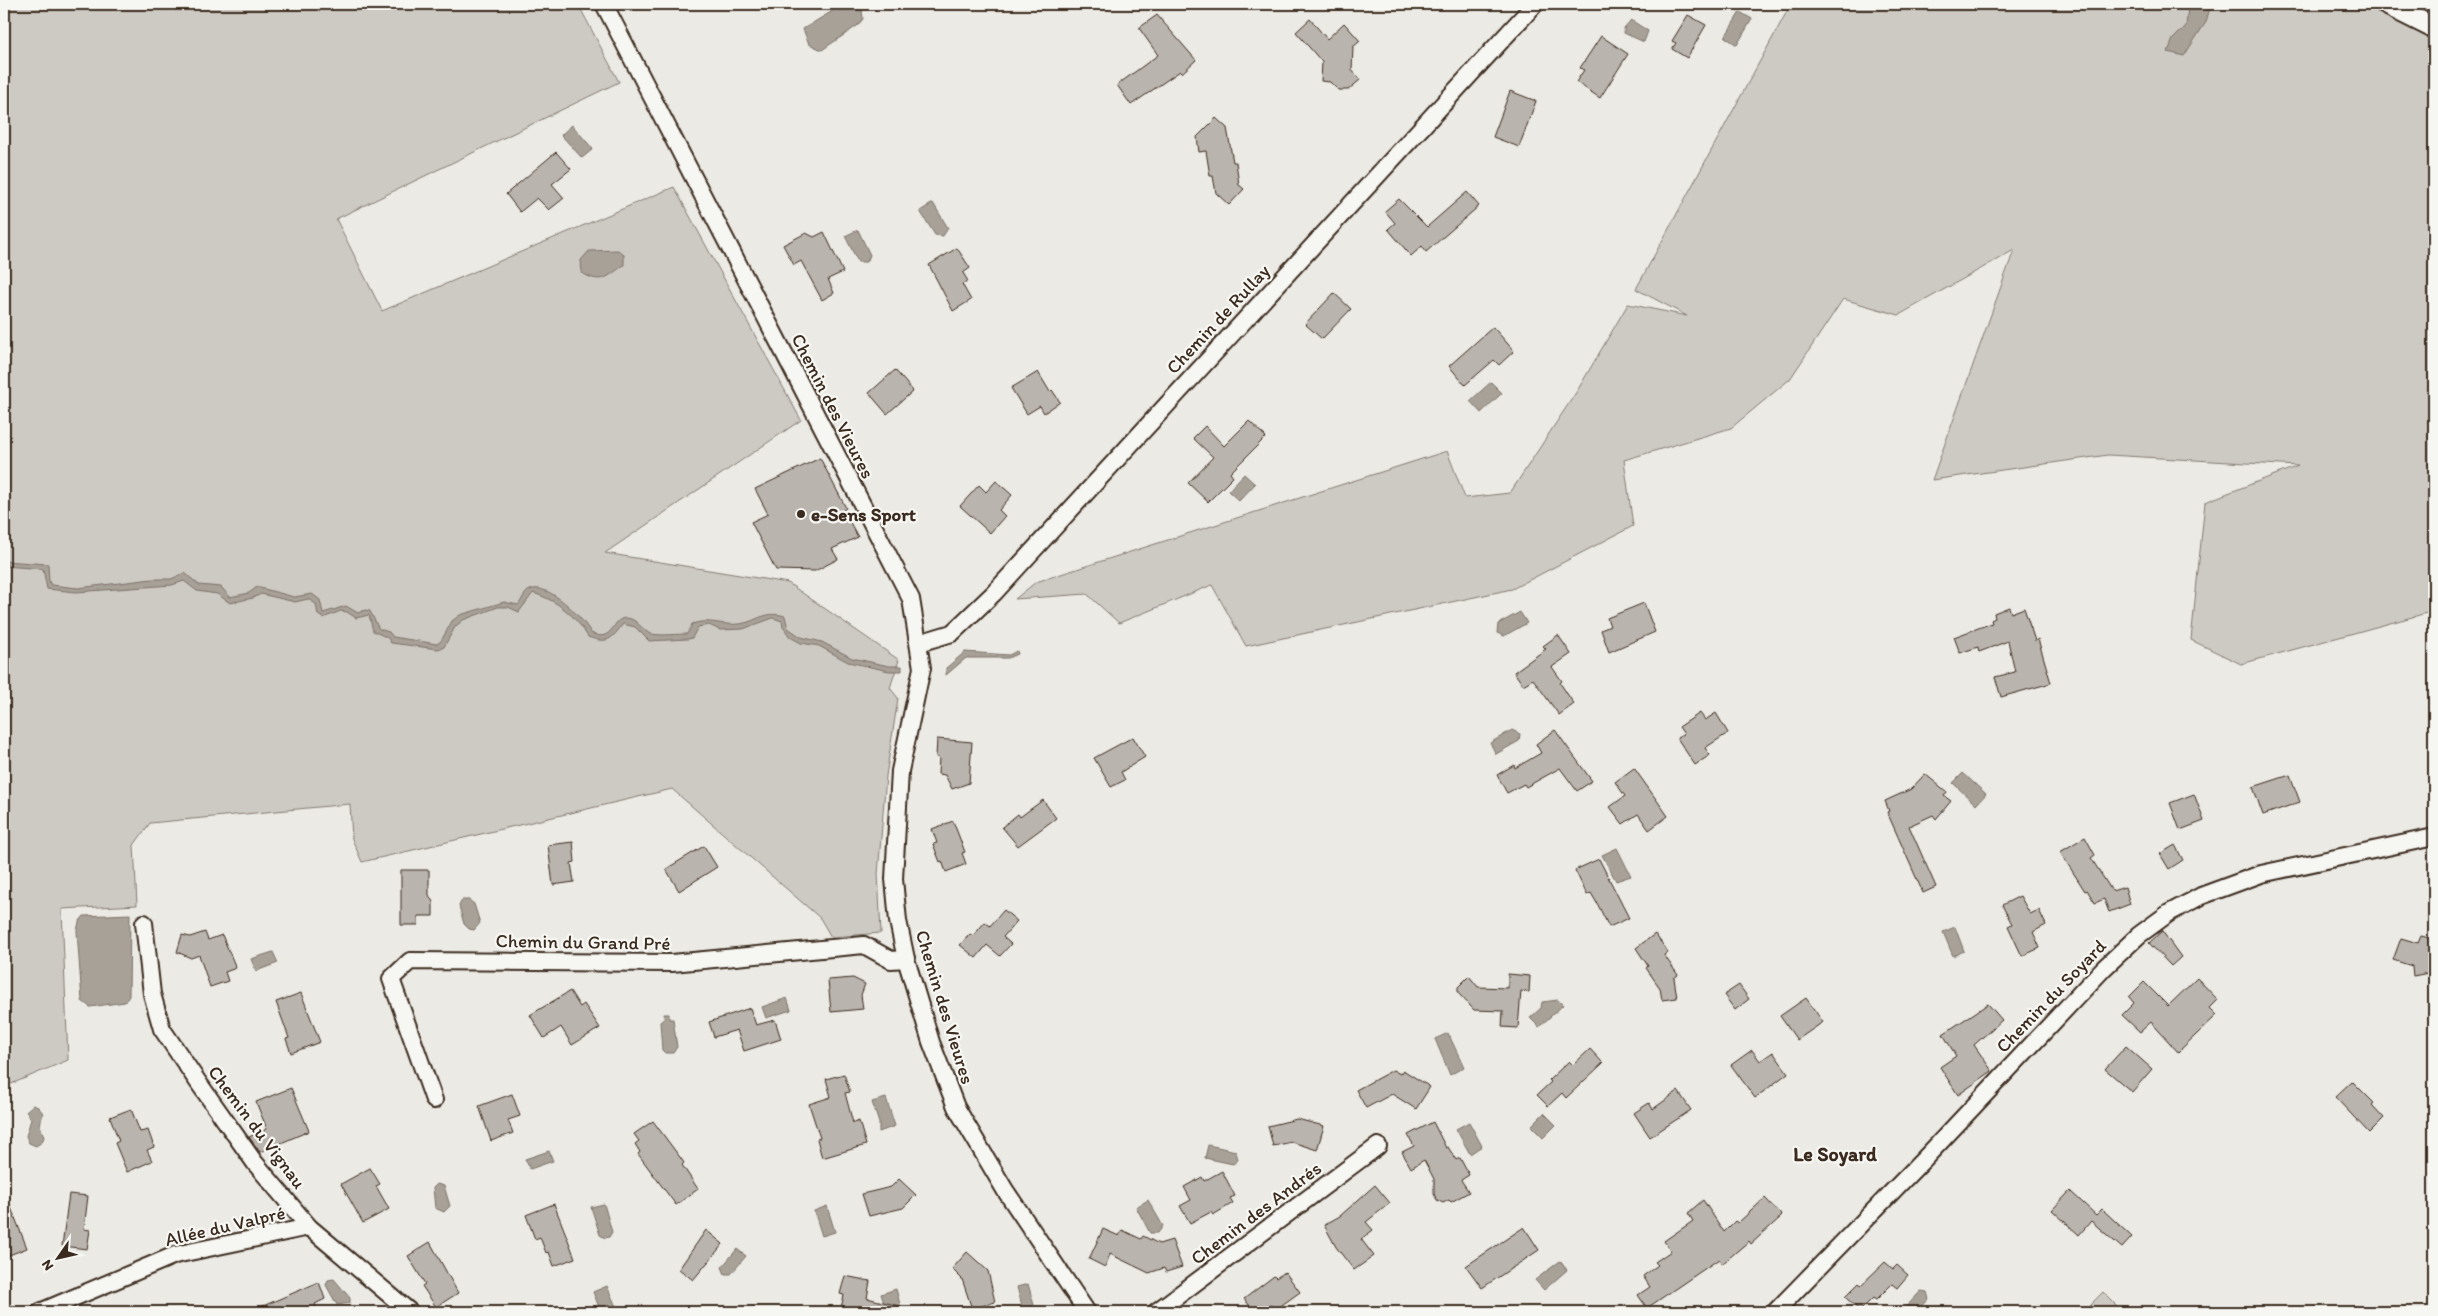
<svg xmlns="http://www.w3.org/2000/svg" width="2438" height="1316" font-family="Itim,sans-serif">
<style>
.green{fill:#cdcac4;stroke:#847a71}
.water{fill:#a8a198;stroke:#7c7167}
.building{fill:#bab4ae;stroke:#3b2a1e}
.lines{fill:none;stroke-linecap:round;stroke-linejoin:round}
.minor-casing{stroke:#3b2a1e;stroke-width:20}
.tertiary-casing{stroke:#3b2a1e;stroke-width:24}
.minor{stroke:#f6f6f2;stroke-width:16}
.tertiary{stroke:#f6f6f2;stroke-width:20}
.poi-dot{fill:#3b2a1e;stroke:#f6f6f2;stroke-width:2}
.labels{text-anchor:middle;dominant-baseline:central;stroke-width:4.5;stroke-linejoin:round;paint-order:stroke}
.street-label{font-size:19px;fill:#3b2a1e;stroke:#f6f6f2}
.poi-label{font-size:19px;font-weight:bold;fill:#3b2a1e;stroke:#f6f6f2;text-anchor:start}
.neighbourhood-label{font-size:20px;font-weight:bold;fill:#3b2a1e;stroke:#f6f6f2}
</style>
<rect width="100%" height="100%" fill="#ebeae5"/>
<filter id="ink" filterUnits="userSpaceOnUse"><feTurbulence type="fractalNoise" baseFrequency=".02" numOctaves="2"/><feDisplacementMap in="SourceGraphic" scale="10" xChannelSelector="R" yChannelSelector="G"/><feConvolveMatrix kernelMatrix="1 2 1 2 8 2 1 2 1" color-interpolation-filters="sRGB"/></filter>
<g filter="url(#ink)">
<g class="green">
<path d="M4,4H578L619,82L336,219L382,311L674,187L801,420L605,553L788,583L899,660L890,688L898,698L886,776L878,874L881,933L831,937L820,918L672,789L362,862L352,839L350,804L150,823L134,845L137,905L62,909L68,1060L4,1087Z"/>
<path d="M1791,4H2434V611L2241,664L2191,640L2205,502L2298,466L2108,455L1932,480L2014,250L1899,315L1843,299L1790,379L1731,428L1624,460L1633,526L1512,589L1246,646L1212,585L1119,623L1087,594L1015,599L1036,582L1447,451L1465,498L1510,493L1577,391L1628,304L1687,316L1636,289Z"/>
<path d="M2103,1292L2123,1312H2083Z"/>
</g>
<g class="water">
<path d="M2191,4H2211L2206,22L2184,56L2168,52L2173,39L2186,26L2188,6Z"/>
<path d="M852,7L862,10L863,19L857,26L822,50L809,44L803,29L834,10Z"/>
<path d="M1740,12L1752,19L1737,45L1725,37Z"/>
<path d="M1631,20L1648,31L1644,42L1624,33V28Z"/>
<path d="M572,125L593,149L582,158L561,135Z"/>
<path d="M933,203L948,228L943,236L935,235L920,211Z"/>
<path d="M858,230L870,255L867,262H858L845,236Z"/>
<path d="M618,250L624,255V265C607,277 602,285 582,273L581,260L589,251Z"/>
<path d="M1491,382L1502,393L1481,413L1470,401Z"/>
<path d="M1244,474L1255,484L1239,501L1228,491Z"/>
<path d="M4,561L48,564L49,581L51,585L78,588L152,579H171L185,573L199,585L221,587L230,597L249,593L257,587L294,597L312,594L320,600L323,613L346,606L358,613L365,610L370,611L379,629L389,632L393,637L437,644L441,641L452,621L460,615L504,602L518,605C522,601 524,592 530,590C548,581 584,619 591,633C614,644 611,618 626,618C638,618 642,632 652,634C662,636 677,634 687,634L692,624C708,618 722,626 739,624C757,622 764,610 785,616L788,628L801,637L822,642L852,658L889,666H902V671H889L848,662L819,646L801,643L790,637L783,627L782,621L773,618L743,629L720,630L709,625L698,627L692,638L688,639L649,641L635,627L623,624C611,640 608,644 588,637C576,616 557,600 533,593L519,612L508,607H498L463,620L455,627L444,647L438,649L391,643L388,638L373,631L369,615L356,618L347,612L341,611L323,618L318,615L316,604L308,599L295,602L261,594L253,598L230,603L217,594L197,591L184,581L172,585L76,592L47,589L43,569L4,566Z"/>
<path d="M1520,612L1527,623L1504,636L1497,633L1498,624Z"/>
<path d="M1017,651L1018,654L1008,658H966L946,675V668L965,652L1009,655Z"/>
<path d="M1512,730L1520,734L1519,741L1496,754L1490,743Z"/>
<path d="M1963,773L1986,794L1976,805L1953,783Z"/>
<path d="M1617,848L1631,876L1616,881L1602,855Z"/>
<path d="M462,900H469L474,904L480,923L474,930L469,929L464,924L459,906Z"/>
<path d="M130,914L129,996L125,1002L90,1007L82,1001L77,931L79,922L84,916Z"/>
<path d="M1955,927L1964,951L1953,956L1943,932Z"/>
<path d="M273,952L278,963L256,971L251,959Z"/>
<path d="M787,998L791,1010L766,1018L762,1007Z"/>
<path d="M1558,1000L1563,1005L1539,1027L1530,1018L1541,1008L1542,1002Z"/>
<path d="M664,1014H669V1019H673L677,1047L673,1053H665L662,1050L660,1022L665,1018Z"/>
<path d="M1448,1033L1464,1067L1450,1075L1435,1039Z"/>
<path d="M886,1098L895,1126L879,1132V1123L872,1102Z"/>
<path d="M33,1105L38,1107L43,1113L40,1125L44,1137L42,1142L36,1146L29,1143L26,1136L31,1119L26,1111Z"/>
<path d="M1544,1113L1556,1125L1543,1138L1531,1126Z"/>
<path d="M1469,1122L1482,1146L1470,1154L1456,1129Z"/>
<path d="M1208,1145L1236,1151L1238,1160L1233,1164L1205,1158Z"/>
<path d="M549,1151L553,1161L530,1169L525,1159Z"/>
<path d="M437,1184L444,1186L450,1206L444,1212L435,1208L433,1188Z"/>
<path d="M1148,1200L1163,1226L1158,1233H1150L1136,1207Z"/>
<path d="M604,1204L612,1232L609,1237L605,1238L600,1235L591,1207Z"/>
<path d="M827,1206L835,1232L822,1236L814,1211Z"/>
<path d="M737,1249L746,1256L731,1274H725L722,1267Z"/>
<path d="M1560,1261L1567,1270L1544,1290L1535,1280Z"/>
<path d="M334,1279L350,1298V1303L337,1305L326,1285L328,1280Z"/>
<path d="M1028,1284L1034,1305L1023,1310L1017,1287Z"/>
<path d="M607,1286L617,1309L601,1312L593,1292Z"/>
<path d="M896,1289L902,1312H887L881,1294Z"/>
<path d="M1921,1291L1927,1292L1929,1299L1917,1312H1905L1903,1310Z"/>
</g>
<g class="building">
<path d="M1157,15L1196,60L1182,73L1180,71L1131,105L1117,85L1158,55L1139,28Z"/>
<path d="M1688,15L1706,25L1687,58L1672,49L1676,43L1672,41Z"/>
<path d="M1310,19L1327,39L1344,23L1360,41L1353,47L1352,70L1360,80L1348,90H1338L1330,82L1321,81L1322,62L1296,32Z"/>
<path d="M1601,36L1628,54L1600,98L1576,82L1584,70L1580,68Z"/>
<path d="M1510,91L1536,101L1519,147L1493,137Z"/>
<path d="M1216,118L1227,128L1233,162H1236L1239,185L1244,189L1229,205L1216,193L1213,176H1210L1206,151L1199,152L1197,137Z"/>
<path d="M556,152L571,169L552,184L564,198L549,210L537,198L520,212L506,194Z"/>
<path d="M1467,192L1479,206L1426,252L1422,246L1411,256L1388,229L1395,223L1385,211L1399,199L1427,227Z"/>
<path d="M824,232L843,272L828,279L834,293L822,300L801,261L794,265L783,245L806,233L814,237Z"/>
<path d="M957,248L970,268L963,273L968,281L962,284L971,300L953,311L929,265Z"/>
<path d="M1334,293L1351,309L1322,339L1305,324Z"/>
<path d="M1493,327L1514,351L1499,365L1494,360L1465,385L1449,366Z"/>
<path d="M895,370L913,391L887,414L869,393Z"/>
<path d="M1038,372L1050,392L1052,390L1060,402L1044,413L1040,406L1027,414L1011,388Z"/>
<path d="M1249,421L1266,437L1230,473L1233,477L1208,502L1188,483L1213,457L1193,438L1205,426L1224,446Z"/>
<path d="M820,458L846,508L843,510L858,537L832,549L838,559L815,571L776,570L751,522L768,514L755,489Z"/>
<path d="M996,481L1012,495L999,510L1005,516L990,533L960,506L979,485L986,492Z"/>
<path d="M1644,603L1655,632L1609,652L1601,630L1610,626L1607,618Z"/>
<path d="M2009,607L2011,613L2024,608L2035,641L2038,639L2051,683L2001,697L1995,677L2015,672L2008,641L1979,652L1978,647L1960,653L1954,637L1992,623L1991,620L1995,618L1994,613Z"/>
<path d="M1558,635L1571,654L1552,667L1562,681L1560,683L1574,704L1559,715L1533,679L1523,685L1514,672L1546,649L1543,646Z"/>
<path d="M1700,713L1705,720L1716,713L1728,733L1705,748L1710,755L1695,765L1677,738L1684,734L1679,727Z"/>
<path d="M1555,730L1592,781L1577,791L1560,768L1526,787L1524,784L1507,793L1497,775L1514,765L1515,768L1541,753L1536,744Z"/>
<path d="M1133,737L1145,757L1121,772L1125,780L1111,787L1094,758Z"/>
<path d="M937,739L972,742L969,783L952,789L945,775L938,774L939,758L936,757Z"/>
<path d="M1634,768L1668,816L1649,830L1638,814L1623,824L1610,807L1625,796L1615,782Z"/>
<path d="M1925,774L1947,792L1944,796L1951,801L1936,819L1933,815L1909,826L1936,887L1923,893L1887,812L1889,811L1885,801L1911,789Z"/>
<path d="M2290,775L2300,802L2263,815L2253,787Z"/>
<path d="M2194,794L2204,821L2180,830L2170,803Z"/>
<path d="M1043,800L1056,818L1018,846L1002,827L1018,814L1020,817Z"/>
<path d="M953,821L965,852L962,853L966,864L946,872L942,861L940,862L933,844L937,843L932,829Z"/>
<path d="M2085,837L2095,855L2091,858L2112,891L2125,887L2130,904L2109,912L2104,899L2095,903L2087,890L2085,891L2060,852Z"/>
<path d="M573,842L575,862L571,863L574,882L553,885L548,845Z"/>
<path d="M2175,845L2183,860L2169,869L2160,854Z"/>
<path d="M704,846L717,867L679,891L666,869Z"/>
<path d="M1599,859L1629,918L1609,927L1598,905L1591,893L1587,895L1575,870Z"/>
<path d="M401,870H429V895L433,902V916H418V925H401Z"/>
<path d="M2020,896L2030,914L2039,910L2046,925L2033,932L2040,948L2022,956L2008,926L2012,924L2002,905Z"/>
<path d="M1004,910L1017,921L1003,937L1011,944L1000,956L987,945L976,958L960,945L970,934L973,936L985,922L990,926Z"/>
<path d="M2162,931L2181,957L2171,966L2149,943Z"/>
<path d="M205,932L208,940L222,935L236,968L225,972L228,981L210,987L199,955L191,958L177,952L182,935L190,937Z"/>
<path d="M1655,934L1668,952L1664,955L1678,975L1674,978L1677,998L1662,1000L1660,988L1646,968L1648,966L1636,948Z"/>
<path d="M2421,936L2434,939V972L2413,976L2412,966L2393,960L2401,938L2418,943Z"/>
<path d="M1508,974L1530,976L1529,992L1521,991L1518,1028L1502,1027L1503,1011L1474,1010L1458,993V987L1469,976L1478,987L1508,988Z"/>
<path d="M853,978L865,984L861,995L863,1009L831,1012L828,980Z"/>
<path d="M2197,978L2218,1000L2210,1008L2217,1015L2178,1052L2151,1022L2140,1032L2122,1015L2134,1003L2129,997L2144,982L2168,1006Z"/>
<path d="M1739,985L1749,999L1735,1010L1724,995Z"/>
<path d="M570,991L580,1007L584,1004L600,1028L572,1045L561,1027L544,1038L530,1015Z"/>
<path d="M301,993L320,1042L291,1053L286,1039L289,1038L276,1002Z"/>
<path d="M1806,998L1823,1022L1797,1040L1780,1016Z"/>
<path d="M1988,1004L2002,1020L1974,1045L1992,1071L1958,1095L1940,1067L1956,1056L1943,1034Z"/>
<path d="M750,1008L756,1025L775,1020L781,1039L744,1051L737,1030L714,1037L709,1022Z"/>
<path d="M2126,1046L2152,1069L2132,1092L2105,1069Z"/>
<path d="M1590,1049L1603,1063L1566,1098L1562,1093L1548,1106L1537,1095L1551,1082L1549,1080L1569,1061L1573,1065Z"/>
<path d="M1752,1050L1760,1061L1773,1052L1788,1073L1755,1098L1731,1065Z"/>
<path d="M1393,1070L1400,1074L1403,1070L1430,1087L1416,1109L1392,1094L1366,1108L1356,1090Z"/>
<path d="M844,1074L850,1092L845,1093L853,1123L859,1121L866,1145L822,1158L817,1139L820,1138L809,1104L831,1097L826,1079Z"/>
<path d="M2352,1081L2374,1103L2372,1105L2384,1118L2369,1133L2335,1097Z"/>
<path d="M291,1088L309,1131L260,1152L249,1137L267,1129L256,1102Z"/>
<path d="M1678,1091L1691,1110L1650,1137L1634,1113L1649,1103L1653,1109Z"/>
<path d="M512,1094L520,1116L508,1120L513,1133L491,1141L479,1106Z"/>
<path d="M131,1109L140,1132L148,1130L154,1147L147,1150L152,1161L127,1172L115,1143L119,1141L110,1117Z"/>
<path d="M1297,1119L1324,1126L1317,1150L1292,1142L1273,1146L1268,1126Z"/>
<path d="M653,1121L682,1160L684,1163L682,1165L698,1189L676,1205L638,1154L640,1152L635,1144L639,1141L634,1134Z"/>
<path d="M1433,1122L1446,1148L1448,1147L1456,1160L1460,1158L1469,1175L1461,1180L1469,1192L1451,1202L1449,1200L1443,1203L1437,1200L1434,1194V1179L1424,1160L1411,1168L1402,1152L1414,1146L1408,1135Z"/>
<path d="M370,1168L380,1184L376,1186L389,1209L363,1223L341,1184Z"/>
<path d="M1222,1171L1235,1196L1230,1198L1233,1203L1213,1215L1211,1212L1190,1223L1180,1206L1191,1200L1184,1187L1202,1177L1204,1181Z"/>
<path d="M899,1179L916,1195L903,1208L869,1216L862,1194L891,1187Z"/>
<path d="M1375,1185L1390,1203L1366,1222L1373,1230L1361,1239L1374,1256L1354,1270L1336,1247L1324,1225L1340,1216Z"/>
<path d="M4,1190L27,1248L4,1257Z"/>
<path d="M2070,1191L2096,1215L2102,1209L2132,1237L2122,1248L2091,1221L2079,1235L2052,1210Z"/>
<path d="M69,1194L88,1196L84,1229L90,1230L87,1249L62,1246Z"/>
<path d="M1765,1198L1782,1216L1751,1244L1749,1241L1722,1264L1719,1259L1647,1308L1638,1295L1650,1287L1643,1276L1658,1265L1655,1262L1671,1251L1664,1241L1693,1221L1688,1213L1703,1200L1724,1232L1735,1221L1738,1223Z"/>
<path d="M554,1204L575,1258L554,1266L549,1252L546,1253L540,1237L535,1239L526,1215Z"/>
<path d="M1524,1227L1539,1250L1482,1288L1466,1266Z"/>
<path d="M1103,1229L1119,1236L1122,1230L1141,1239L1143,1236L1159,1244L1172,1240L1182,1267L1166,1272L1164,1268L1149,1273L1110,1254L1105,1267L1089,1259Z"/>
<path d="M706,1230L723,1244L693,1280L679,1269Z"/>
<path d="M430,1242L458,1293L436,1307L422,1286L425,1284L408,1256Z"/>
<path d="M967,1252L988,1271L995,1302L972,1309L962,1279L952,1269Z"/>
<path d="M1885,1262L1893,1269L1897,1265L1908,1275L1897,1288L1892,1284L1876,1300L1873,1298L1860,1311L1845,1297L1859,1283L1861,1285Z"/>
<path d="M1285,1272L1300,1292L1275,1310L1271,1305L1262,1312H1255L1244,1299L1274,1276L1276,1278Z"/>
<path d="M845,1276L870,1281L867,1298L899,1306V1312H840L844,1295L840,1294Z"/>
<path d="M319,1282L325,1299L315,1304L318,1312H249Z"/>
</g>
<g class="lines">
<g class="minor-casing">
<g id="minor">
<path d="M604,4L911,599L922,668L900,771L894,879L898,921L906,959L931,1042L956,1107L1005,1190L1087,1312"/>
<path d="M919,643L952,633L994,593L1535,4"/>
<path d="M144,923L152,994L162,1029L198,1082L255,1163L309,1227L410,1312"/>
<path d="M434,1100L391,979L410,961L672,963L864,945L891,960L906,959"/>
<path d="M40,1312L175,1255L309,1227"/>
<path d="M1156,1312L1378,1146"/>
<path d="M1775,1312L1925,1158L2104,968L2139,935L2169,913L2201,896L2261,874L2434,837"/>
</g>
</g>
<g class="tertiary-casing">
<path id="tertiary" d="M2386,4L2434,28"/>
</g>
<use href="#minor" class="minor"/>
<use href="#tertiary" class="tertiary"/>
</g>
</g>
<circle class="poi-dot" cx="801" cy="514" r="5"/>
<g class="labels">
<g class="street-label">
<text transform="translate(1218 319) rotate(-47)">Chemin de Rullay</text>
<text transform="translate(833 406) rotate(63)">Chemin des Vieures</text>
<text transform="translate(583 942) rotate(1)">Chemin du Grand Pré</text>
<text transform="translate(2051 996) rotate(-46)">Chemin du Soyard</text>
<text transform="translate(945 1007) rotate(73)">Chemin des Vieures</text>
<text transform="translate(257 1127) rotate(53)">Chemin du Vignau</text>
<text transform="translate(1256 1213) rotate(-37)">Chemin des Andrés</text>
<text transform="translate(225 1226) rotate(-13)">Allée du Valpré</text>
</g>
<g class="poi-label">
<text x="811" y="514">e-Sens Sport</text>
</g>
<g class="neighbourhood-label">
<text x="1835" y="1154">Le Soyard</text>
</g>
</g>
<rect width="2438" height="1316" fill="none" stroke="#f6f6f2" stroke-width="20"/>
<rect x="10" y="10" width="2418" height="1296" fill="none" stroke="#3b2a1e" stroke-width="2" filter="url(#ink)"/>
<g transform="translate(58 1258) rotate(236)" stroke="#f6f6f2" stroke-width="4" paint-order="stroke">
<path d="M0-4L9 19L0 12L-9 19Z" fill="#3b2a1e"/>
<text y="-8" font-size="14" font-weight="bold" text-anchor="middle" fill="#3b2a1e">N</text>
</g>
</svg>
